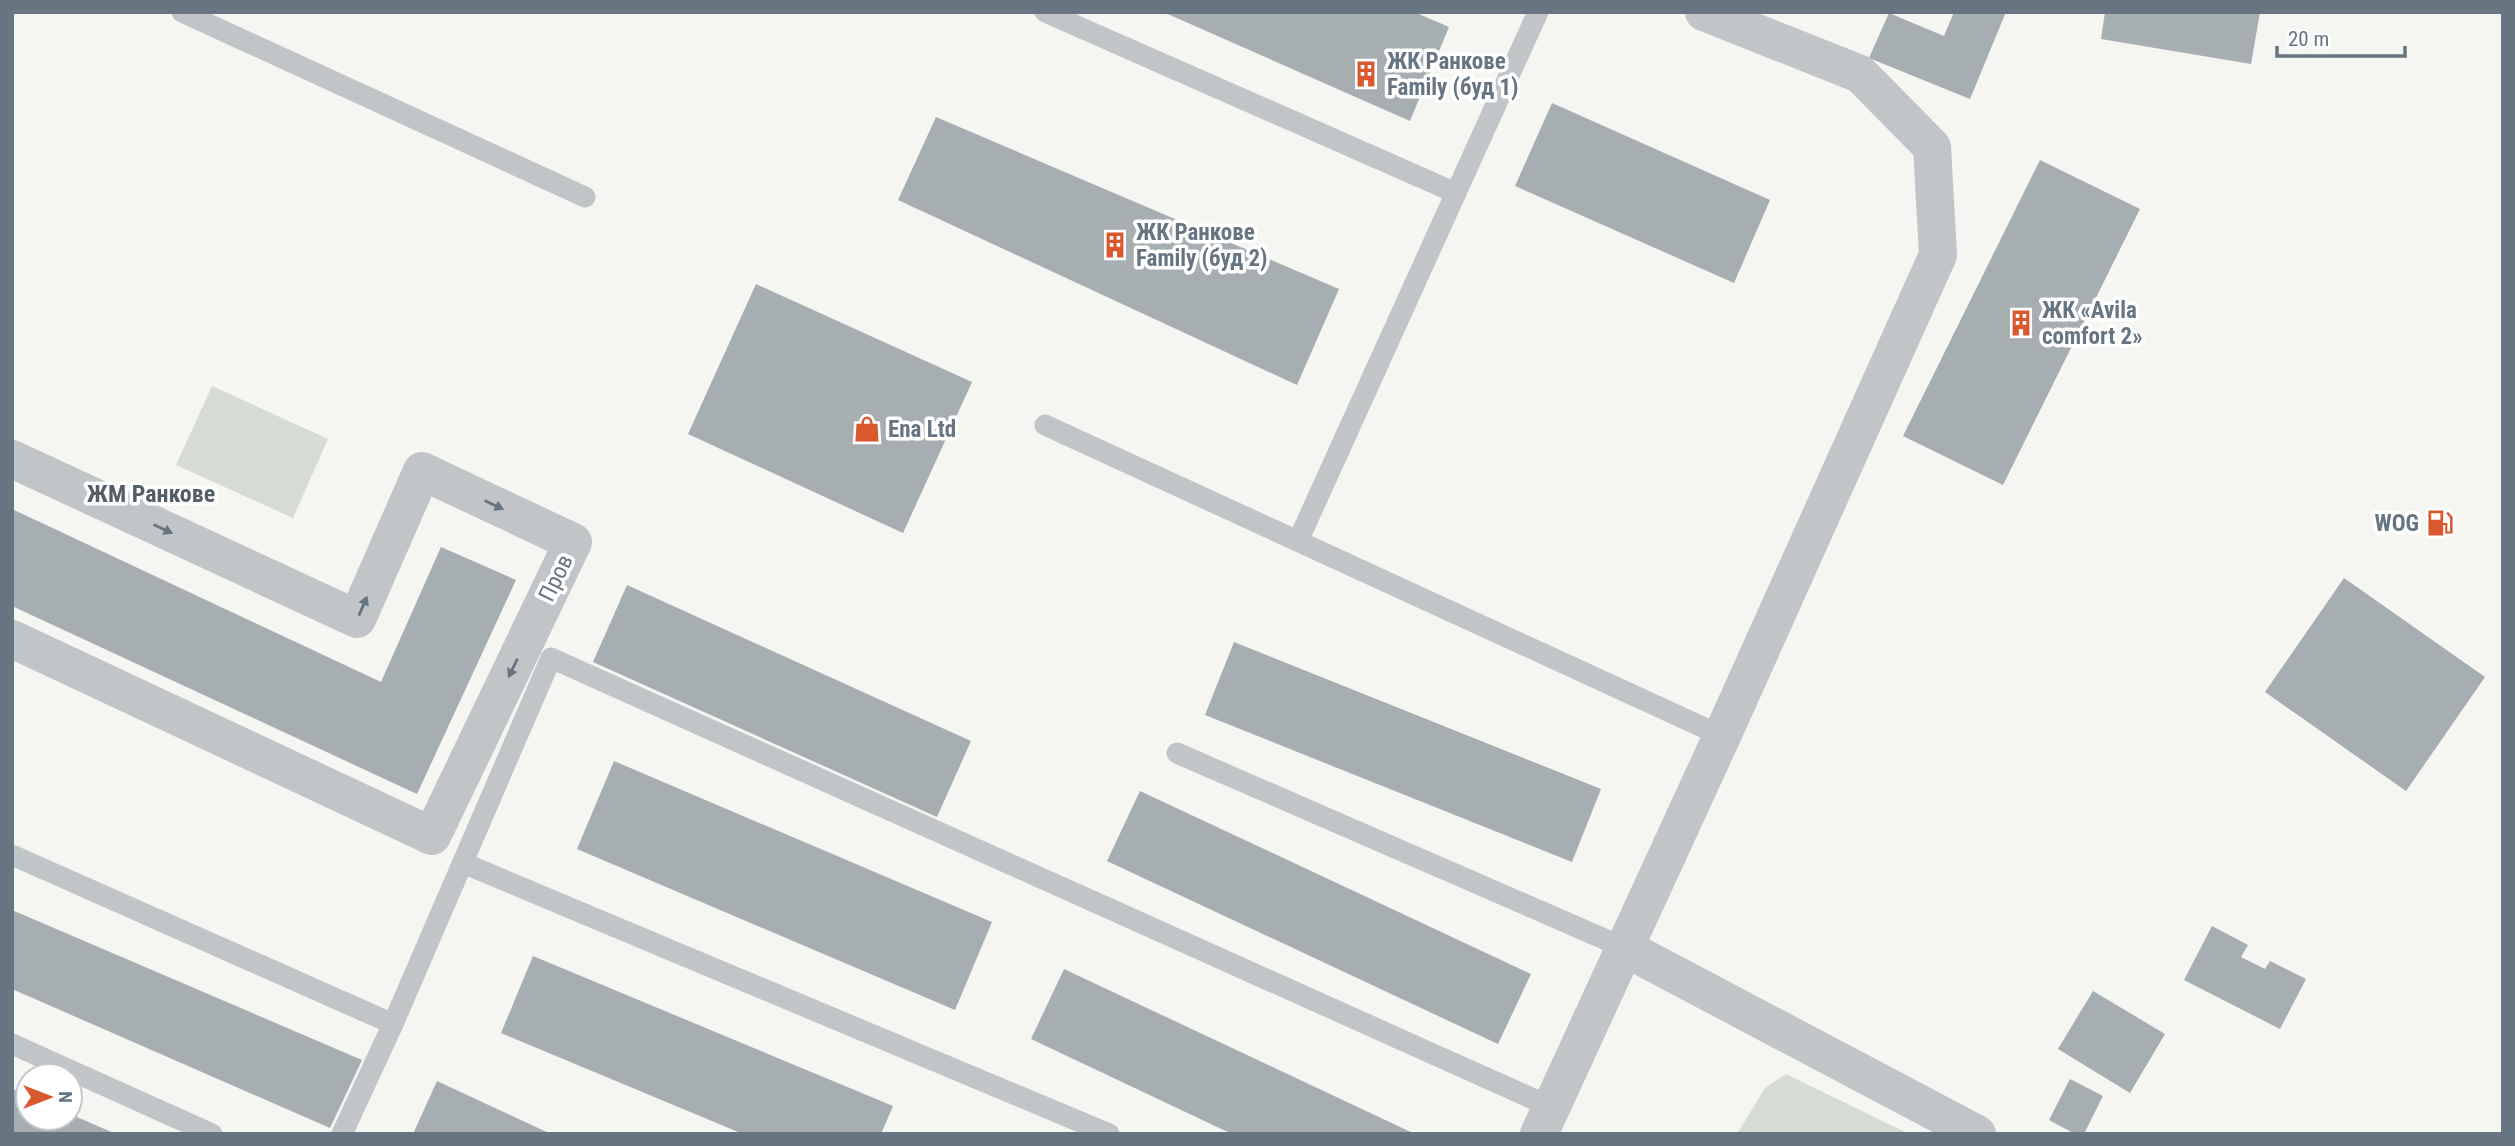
<svg xmlns="http://www.w3.org/2000/svg" width="2515" height="1146" font-family="'Roboto Condensed',sans-serif">
<style>
.green{fill:#d6dcd3}
.building{fill:#a6aeb2}
.lines{fill:none;stroke-linecap:round;stroke-linejoin:round}
.lane{stroke:#c1c5c8;stroke-width:21}
.street{stroke:#c1c5c8;stroke-width:38}
.oneway{fill:#667581}
.labels{text-anchor:middle;dominant-baseline:central;stroke-width:7;stroke-linejoin:round;paint-order:stroke}
.poi-label{font-size:23px;font-weight:bold;fill:#667581;stroke:#fff;text-anchor:start}
.street-label{font-size:23px;fill:#667581;stroke:#fff}
.neighbourhood-label{font-size:24px;font-weight:bold;fill:#535e67;stroke:#fff}
</style>
<rect width="100%" height="100%" fill="#f5f5f2"/>
<g class="green">
<path d="M212,386L328,439L293,518L176,465Z"/>
<path d="M1786,1074L1909,1134H1737L1765,1088Z"/>
</g>
<g class="building">
<path d="M1163,12H1414L1449,27L1410,121Z"/>
<path d="M1954,12H2006L1970,99L1869,58L1889,13L1944,36Z"/>
<path d="M2105,12H2260L2251,64L2101,39Z"/>
<path d="M1552,103L1770,200L1734,283L1515,186Z"/>
<path d="M936,117L1339,289L1297,385L898,200Z"/>
<path d="M2040,160L2140,209L2003,485L1903,436Z"/>
<path d="M756,284L972,382L903,533L688,434Z"/>
<path d="M12,509L381,682L441,547L516,580L417,794L12,606Z"/>
<path d="M2344,578L2485,677L2406,791L2265,692Z"/>
<path d="M627,585L971,741L937,817L593,662Z"/>
<path d="M1234,642L1601,789L1572,862L1205,715Z"/>
<path d="M614,761L992,922L955,1010L577,849Z"/>
<path d="M1140,791L1531,974L1498,1044L1107,861Z"/>
<path d="M12,910L362,1060L330,1128L12,989Z"/>
<path d="M2212,926L2248,945L2241,957L2265,969L2270,961L2306,979L2280,1029L2184,980Z"/>
<path d="M533,956L893,1106L881,1134H743L501,1033Z"/>
<path d="M1064,969L1415,1134H1232L1031,1039Z"/>
<path d="M2093,991L2165,1034L2130,1093L2058,1049Z"/>
<path d="M2070,1079L2103,1096L2084,1134H2075L2049,1120Z"/>
<path d="M437,1081L551,1134H413Z"/>
<path d="M12,1089L28,1096V1118H70V1114L116,1134H12Z"/>
</g>
<g class="lines">
<g class="lane">
<path d="M182,12L585,197"/>
<path d="M1045,12L1456,193"/>
<path d="M1045,425L1722,736"/>
<path d="M1298,541L1538,12"/>
<path d="M1177,753L1625,948"/>
<path d="M12,855L393,1024"/>
<path d="M463,863L1109,1134"/>
<path d="M12,1044L212,1134"/>
<path d="M342,1134L393,1024L551,658L1551,1107"/>
</g>
<g class="street">
<path d="M12,459L357,619L422,471L573,542L432,836L12,639"/>
<path d="M1625,948L1977,1134"/>
<path d="M1539,1134L1722,736L1938,255L1932,147L1860,74L1704,12"/>
</g>
</g>
<defs><path id="oneway-solid" d="M-6-.8H1V-3.2L6.5 0L1 3.2V.8H-6Z" transform="scale(1.75)"/></defs>
<g class="oneway">
<use href="#oneway-solid" transform="translate(494 505) rotate(25)"/>
<use href="#oneway-solid" transform="translate(163 529) rotate(25)"/>
<use href="#oneway-solid" transform="translate(363 606) rotate(-67)"/>
<use href="#oneway-solid" transform="translate(513 668) rotate(116)"/>
</g>
<defs>
<g id="building-bare" transform="scale(2.1)"><path d="M-4-6H4V6H1V3H-1V6H-4ZM-2.5-4.3h1.7v1.8h-1.7ZM.8-4.3h1.7v1.8H.8ZM-2.5-1h1.7V.8h-1.7ZM.8-1h1.7V.8H.8Z" fill="#d9582e" stroke="#fff" stroke-width="2.5" paint-order="stroke"/></g>
<g id="shop-bare" transform="scale(2.1)"><path d="M-5-2.5h2.3a2.7 3.5 0 0 1 5.4 0H5L5.5 6h-11ZM-1.5-2.5h3a1.5 2.3 0 0 0-3 0Z" fill="#d9582e" stroke="#fff" stroke-width="2.5" paint-order="stroke"/></g>
<g id="fuel-bare" transform="scale(2.1)"><path d="M-5.5-6h7V0h2V4h1.3V-2.5L3-4.5l.8-.8L6-3V5H2.5V1h-1V6h-7ZM-4.2-4.7v3.2H.2V-4.7Z" fill="#d9582e" stroke="#fff" stroke-width="2.5" paint-order="stroke"/></g>
</defs>
<g fill-rule="evenodd">
<use href="#building-bare" x="1366" y="74"/>
<use href="#building-bare" x="1115" y="245"/>
<use href="#building-bare" x="2021" y="323"/>
<use href="#shop-bare" x="867" y="429"/>
<use href="#fuel-bare" x="2440" y="523"/>
</g>
<g class="labels">
<g class="poi-label">
<text x="1387" y="61">ЖК Ранкове<tspan x="1387" dy="26">Family (буд 1)</tspan></text>
<text x="1136" y="232">ЖК Ранкове<tspan x="1136" dy="26">Family (буд 2)</tspan></text>
<text x="2042" y="310">ЖК «Avila<tspan x="2042" dy="26">comfort 2»</tspan></text>
<text x="888" y="429">Ena Ltd</text>
<text x="2419" y="523" text-anchor="end">WOG</text>
</g>
<g class="street-label">
<text transform="translate(556 578) rotate(-64)">Пров</text>
</g>
<g class="neighbourhood-label">
<text x="151" y="494">ЖМ Ранкове</text>
</g>
</g>
<rect width="2515" height="1146" fill="none" stroke="#667581" stroke-width="28"/>
<g transform="translate(49 1097) rotate(90)"><circle r="33" fill="#ffffff" stroke="#c2c8cd" stroke-width="2"/>
<path d="M0-5L12 26L0 18L-12 26Z" fill="#d9582e"/>
<text y="-10" font-size="19" font-weight="bold" text-anchor="middle" fill="#667581">N</text>
</g>
<path d="M2277 46v10h128v-10" fill="none" stroke="#667581" stroke-width="3.5"/>
<text x="2288" y="46" font-size="21" fill="#667581" stroke="#ffffff" stroke-width="5" paint-order="stroke">20 m</text>
</svg>
